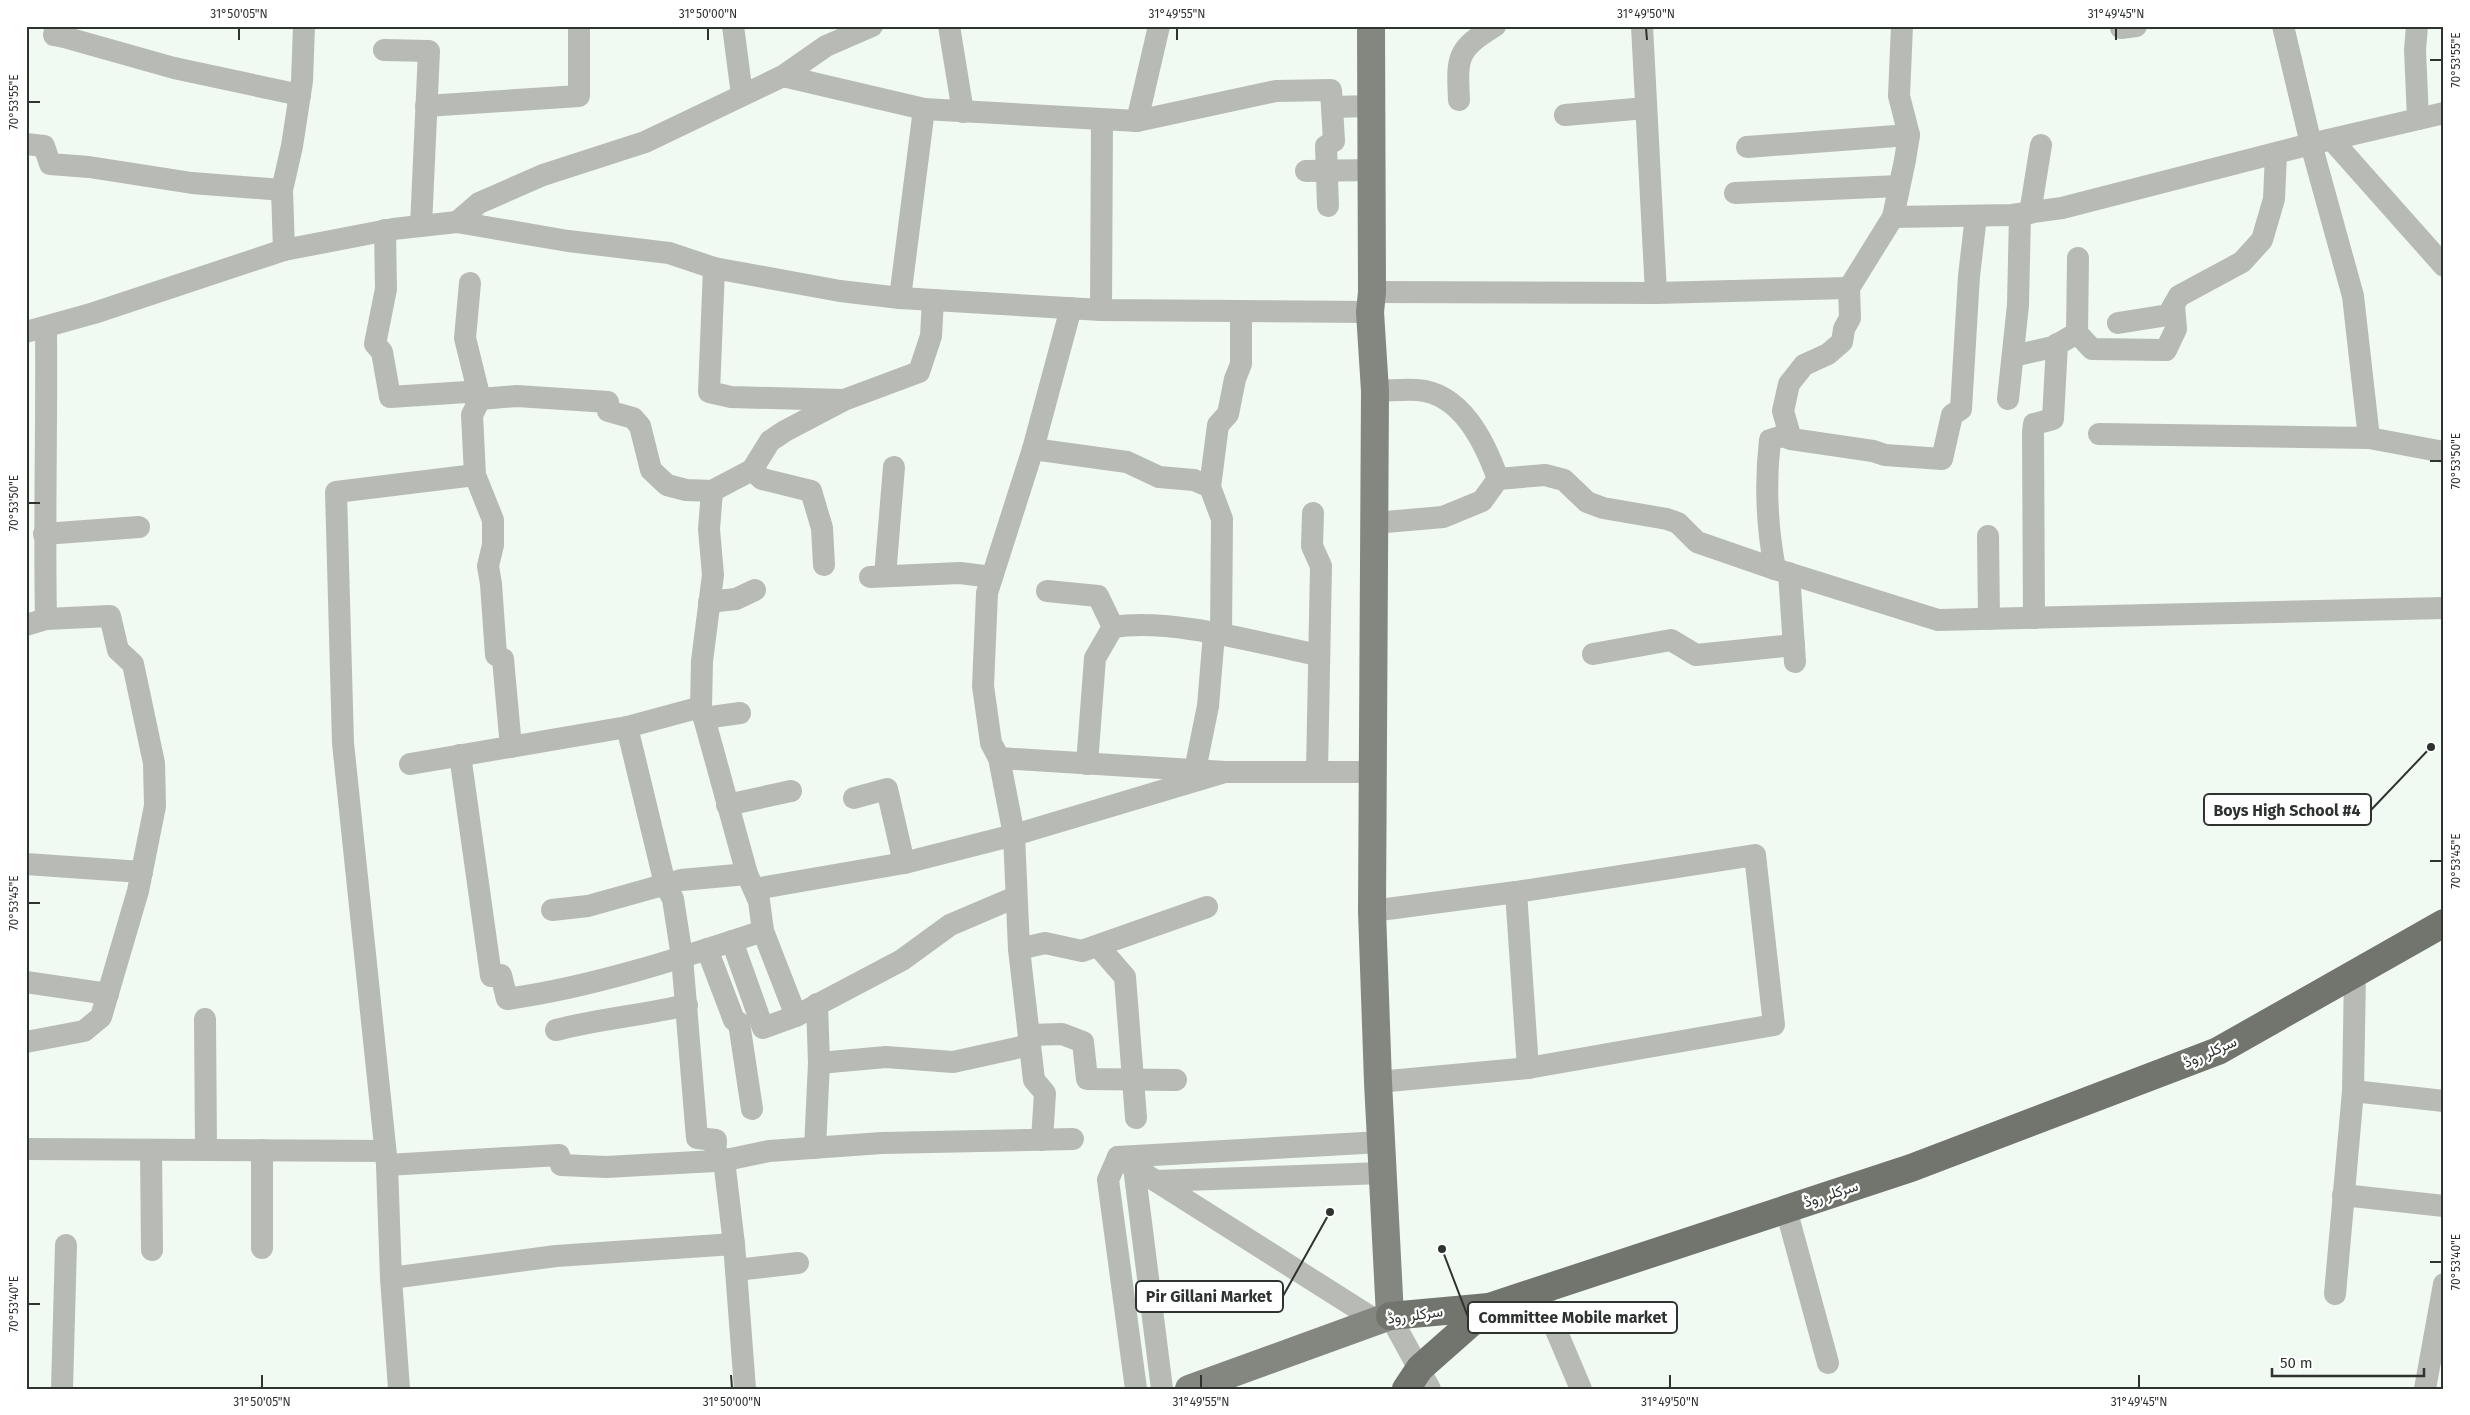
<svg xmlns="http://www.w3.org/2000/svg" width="2470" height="1415" font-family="'Fira Sans',Vazirmatn,sans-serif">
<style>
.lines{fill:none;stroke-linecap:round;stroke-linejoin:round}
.minor{stroke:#b8bab6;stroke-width:22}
.major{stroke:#848780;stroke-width:28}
.highway{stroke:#72756d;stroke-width:28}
.ticks{fill:none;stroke:#2f3330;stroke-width:2}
.labels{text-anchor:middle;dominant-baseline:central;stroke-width:4.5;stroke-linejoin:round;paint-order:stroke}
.street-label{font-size:15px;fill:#2f3330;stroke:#fff}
.leader{fill:none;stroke:#2f3330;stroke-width:2}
.callout-dot{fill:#2f3330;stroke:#fff;stroke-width:2}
.callout{fill:#fff;stroke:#2f3330;stroke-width:2}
.callout-label{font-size:16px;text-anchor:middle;font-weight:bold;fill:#2f3330}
.neatline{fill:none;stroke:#2f3330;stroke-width:2}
.ticks-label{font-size:12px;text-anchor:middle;fill:#2f3330}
</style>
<rect width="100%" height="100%" fill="#f0f9f2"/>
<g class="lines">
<g class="minor">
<path d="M56,26L54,35L64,37L174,68L300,95"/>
<path d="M733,26L742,95"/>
<path d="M949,26L963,112"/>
<path d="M1642,26L1656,293"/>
<path d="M2121,26V28L2136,26"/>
<path d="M2283,26L2311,144L2353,296L2369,438"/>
<path d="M2417,26L2415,50L2418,119"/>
<path d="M384,50L429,51L421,226"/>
<path d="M783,76L924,109L1137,121L1276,91L1331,90L1334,141L1326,146L1328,206"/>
<path d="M1459,100C1457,57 1456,50 1495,26"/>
<path d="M426,106L579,96V26"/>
<path d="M1332,107L1372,106"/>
<path d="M1565,115L1646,108"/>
<path d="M1137,121L1159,26"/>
<path d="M2332,140L2444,266"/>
<path d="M26,144L44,146L50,164L89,167L192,183L282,190"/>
<path d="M1747,147L1909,135"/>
<path d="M1306,171L1372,170"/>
<path d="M1735,193L1899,186"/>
<path d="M2030,213L2041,145"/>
<path d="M1893,217L2012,215L2062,208L2311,144L2444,113"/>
<path d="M457,222L479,203L543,175L645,142L783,76L826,46L872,26"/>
<path d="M385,230L386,289L375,344L382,352L390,397L467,392L480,399L517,396L608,402V411L633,418L640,426L651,470L667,485L686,490L712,491L752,470L770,441L785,431L844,400L919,372L931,336L933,300"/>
<path d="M284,250L282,190L292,146L302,81L304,26"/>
<path d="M714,268L709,392L731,397L843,400"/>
<path d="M470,283L465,338L480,399L472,415L475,475L493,520V545L488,566L491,584L496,655L503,659L511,747"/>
<path d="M1372,292L1656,293L1849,288"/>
<path d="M900,298L924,109"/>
<path d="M1101,310L1102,120"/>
<path d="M2118,323L2168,315L2179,296L2242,262L2262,240L2274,199L2276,154"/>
<path d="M46,327C47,424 44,521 46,619"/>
<path d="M26,332L94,313L284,250L393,229L457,222L568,241L669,253L714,268L840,291L900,298L1101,310L1370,312"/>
<path d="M2077,333L2092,349L2166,350L2176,329L2174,305"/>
<path d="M2013,356L2053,347L2077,333L2078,258"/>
<path d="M1375,391C1389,391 1404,389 1417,390C1462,393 1485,443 1498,479"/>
<path d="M2008,399L2018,305L2020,214"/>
<path d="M2099,434L2369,438L2444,452"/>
<path d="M1791,439L1873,451L1885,455L1942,459L1952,415L1961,409L1969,276L1976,216"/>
<path d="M1033,449L1127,462L1159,477L1194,480L1210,487"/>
<path d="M752,470L762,479L811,491L822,528L824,565"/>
<path d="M712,491L709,529L713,575L702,661L701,707L747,874L759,901L763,931L796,1016"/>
<path d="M1313,513L1312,546L1321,566L1317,772"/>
<path d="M1374,523L1443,517L1482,501L1498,479L1545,475L1564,480L1587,502L1603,508L1667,519L1678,523L1697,542L1775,569L1938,620L2444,608"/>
<path d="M44,534L139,527"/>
<path d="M1988,536L1989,619"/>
<path d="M1775,569C1767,527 1765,483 1770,440L1783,436L1791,439L1783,411L1789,384L1804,365L1828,354L1842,342L1844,329L1850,318L1849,288L1893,217L1905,160L1909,135L1899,96L1902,26"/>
<path d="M1789,573L1795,662"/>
<path d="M885,576L894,467"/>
<path d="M870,577L960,573L992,577"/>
<path d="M1047,591L1098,596L1113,627"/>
<path d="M709,602L736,599L755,590"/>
<path d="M2034,618L2033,432L2034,424L2053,419L2057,344"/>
<path d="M26,625L46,619L110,616L118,650L133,664L154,763L155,806L138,891L101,1017L84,1031L26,1042"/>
<path d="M1113,627C1174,618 1257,643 1318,655"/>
<path d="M1221,635L1222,519L1210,487L1218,425L1228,414L1235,379L1241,364V312"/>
<path d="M1593,654L1671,640L1696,655L1794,645"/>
<path d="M704,718L740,713"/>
<path d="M627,727L665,884L673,899L682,957L697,1138L716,1140L715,1161"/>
<path d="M460,755L491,976L501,975L507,999C593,987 681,958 763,931"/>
<path d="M999,758L1225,772H1373"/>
<path d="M410,764L627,727L701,707"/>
<path d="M1087,764L1095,658L1113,627"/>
<path d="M1195,770L1208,706L1214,634"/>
<path d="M854,798L887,789L904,863"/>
<path d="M727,805L791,791"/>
<path d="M26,864L142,872"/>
<path d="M755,889L904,863L1014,835L1225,772"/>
<path d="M1516,892L1528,1068"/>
<path d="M552,910L588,906L681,880L747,874"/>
<path d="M1372,911L1516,892L1755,855L1774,1025L1528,1068L1378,1082"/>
<path d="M732,941L763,1028L796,1016L902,960L950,925L1016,897"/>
<path d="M1098,946L1125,977L1136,1118"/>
<path d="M707,949L734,1020L739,1023L752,1109"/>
<path d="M1019,949L1045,943L1082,951L1207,907"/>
<path d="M26,982L108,994"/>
<path d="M205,1019L206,1150"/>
<path d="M556,1030C599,1019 643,1015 687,1005"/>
<path d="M1029,1035L1062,1034L1083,1042L1087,1079L1176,1080"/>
<path d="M819,1063L886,1057L953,1062L1030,1045"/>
<path d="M2353,1091L2444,1101"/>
<path d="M1042,1140L1045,1093L1034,1080L1019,949L1014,835L999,758L991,743L983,686L987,593L1033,449L1071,308"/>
<path d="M815,1148L819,1063L817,1004"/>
<path d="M26,1149L385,1151"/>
<path d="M151,1150L152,1250"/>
<path d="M262,1150V1248"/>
<path d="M1118,1157L1377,1321"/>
<path d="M1118,1157L1381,1142"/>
<path d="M1118,1157L1108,1180L1136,1389"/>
<path d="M724,1160L734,1244L745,1389"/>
<path d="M387,1165L559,1155L561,1165L606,1167L715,1161L731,1159L769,1151L882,1143L1073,1139"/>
<path d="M1134,1167L1162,1389"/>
<path d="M1156,1181L1383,1173"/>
<path d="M2343,1195L2444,1206"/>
<path d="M1786,1209L1828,1363"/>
<path d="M736,1270L798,1263"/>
<path d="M391,1278L556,1256L734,1244"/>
<path d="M1539,1290L1581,1389"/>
<path d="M2335,1294L2353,1091L2355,972"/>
<path d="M1390,1316L1430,1389"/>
<path d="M62,1389L66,1245"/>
<path d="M399,1389L391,1278L387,1165L343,743L336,492L475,475"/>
<path d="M2425,1389L2444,1284"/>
</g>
<path class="major" d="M1189,1389L1390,1316L1378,1082L1372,911L1375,391L1370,312L1372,292L1371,26"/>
<g class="highway">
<path d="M1390,1316L1489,1307L1911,1168L2218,1051L2444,923"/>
<path d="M1406,1389L1420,1368L1489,1307"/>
</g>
</g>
<path class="ticks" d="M239,28V40M708,28V40M1177,28V40M1646,28L1647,40M2116,28V40M2430,60H2442M28,102H40M2430,461H2442M28,503H40M2430,861H2442M28,903H40M2430,1262H2442M28,1304H40M262,1375V1388M731,1375L732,1388M1201,1375V1388M1670,1375V1388M2139,1375V1388"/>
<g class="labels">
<g class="street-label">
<text transform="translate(2210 1052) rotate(-24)">سرکلر روڈ</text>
<text transform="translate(1831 1194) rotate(-18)">سرکلر روڈ</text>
<text transform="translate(1415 1315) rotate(-8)">سرکلر روڈ</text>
</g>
</g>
<path class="leader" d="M2431 747L2371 810M1330 1212L1283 1296M1442 1249L1468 1317"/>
<g class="callout-dot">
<circle cx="2431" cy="747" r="5"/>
<circle cx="1330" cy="1212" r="5"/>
<circle cx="1442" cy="1249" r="5"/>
</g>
<g class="callout">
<rect x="2204" y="794" width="167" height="31" rx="5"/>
<rect x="1136" y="1281" width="147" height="31" rx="5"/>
<rect x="1468" y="1302" width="209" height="31" rx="5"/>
</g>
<g class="callout-label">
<text x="2287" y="816">Boys High School #4</text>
<text x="1209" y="1302">Pir Gillani Market</text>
<text x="1573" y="1323">Committee Mobile market</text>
</g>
<rect width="2470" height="1415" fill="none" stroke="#ffffff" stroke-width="55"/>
<path d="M2272 1368v8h152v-8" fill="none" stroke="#2f3330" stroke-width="2.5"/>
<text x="2280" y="1368" font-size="15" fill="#2f3330" stroke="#ffffff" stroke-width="4" paint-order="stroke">50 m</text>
<rect x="28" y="28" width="2414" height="1360" class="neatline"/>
<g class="ticks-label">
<text x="239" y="18">31°50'05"N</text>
<text x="708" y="18">31°50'00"N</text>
<text x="1177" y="18">31°49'55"N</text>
<text x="1646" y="18">31°49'50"N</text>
<text x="2116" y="18">31°49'45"N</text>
<text transform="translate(2456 60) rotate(-90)" y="4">70°53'55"E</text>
<text transform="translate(14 102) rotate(-90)" y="4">70°53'55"E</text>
<text transform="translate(2456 461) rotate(-90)" y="4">70°53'50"E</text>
<text transform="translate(14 503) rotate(-90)" y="4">70°53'50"E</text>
<text transform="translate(2456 861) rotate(-90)" y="4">70°53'45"E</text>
<text transform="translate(14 903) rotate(-90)" y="4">70°53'45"E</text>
<text transform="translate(2456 1262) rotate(-90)" y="4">70°53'40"E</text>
<text transform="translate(14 1304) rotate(-90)" y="4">70°53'40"E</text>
<text x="262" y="1406">31°50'05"N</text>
<text x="732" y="1406">31°50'00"N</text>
<text x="1201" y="1406">31°49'55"N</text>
<text x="1670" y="1406">31°49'50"N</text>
<text x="2139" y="1406">31°49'45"N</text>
</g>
</svg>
